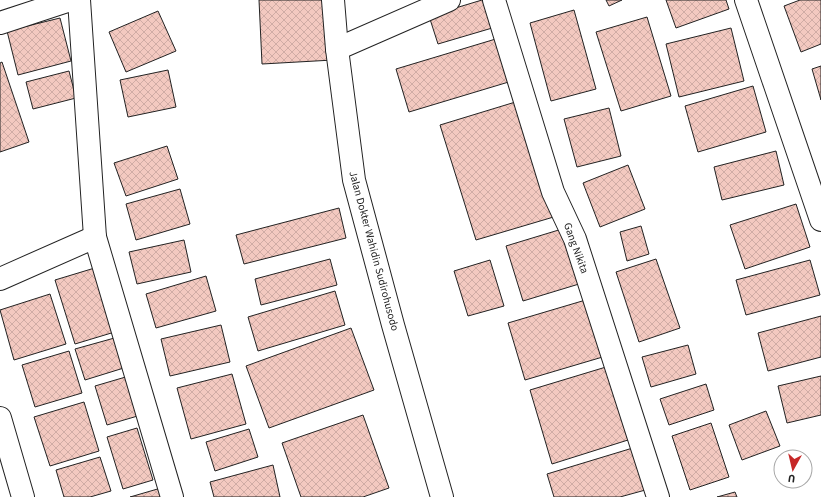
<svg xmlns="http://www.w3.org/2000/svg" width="821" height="497" font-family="'Source Sans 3',sans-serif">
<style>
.building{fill:url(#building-cross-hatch);stroke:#222}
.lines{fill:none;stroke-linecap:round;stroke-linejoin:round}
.minor-casing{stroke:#222;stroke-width:24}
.tertiary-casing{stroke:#222;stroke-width:24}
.minor{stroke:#fff;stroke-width:22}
.tertiary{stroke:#fff;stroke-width:22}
.labels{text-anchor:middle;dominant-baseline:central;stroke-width:3;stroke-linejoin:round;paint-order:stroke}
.street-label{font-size:11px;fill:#222;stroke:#fff}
</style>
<defs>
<pattern id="building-cross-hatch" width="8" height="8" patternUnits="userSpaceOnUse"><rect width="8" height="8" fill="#f3c9c0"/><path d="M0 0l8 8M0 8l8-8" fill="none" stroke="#d0aca5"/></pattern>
</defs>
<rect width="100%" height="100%" fill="#fff"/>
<g class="building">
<path d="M259,0H330L333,60L262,64Z"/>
<path d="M482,0H491L499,26L438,44L429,16Z"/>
<path d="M606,0H622L609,6Z"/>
<path d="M666,0H726L729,9L676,28Z"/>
<path d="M800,0H821V44L801,52L784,6Z"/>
<path d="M574,10L596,89L551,101L530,23Z"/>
<path d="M158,11L176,51L126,72L109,32Z"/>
<path d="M647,17L671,96L621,111L596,32Z"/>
<path d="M60,18L71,61L18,75L7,31Z"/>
<path d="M731,28L744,81L679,97L666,44Z"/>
<path d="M499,38L512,81L409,112L396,69Z"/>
<path d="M2,62L29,142L0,152V63Z"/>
<path d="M821,66V100L812,69Z"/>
<path d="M168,70L176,107L128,117L120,80Z"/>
<path d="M69,71L76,98L33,109L26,82Z"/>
<path d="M753,86L766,132L698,152L685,106Z"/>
<path d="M522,100L557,216L476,240L440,125Z"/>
<path d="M609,108L621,156L577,167L564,119Z"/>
<path d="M167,146L178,179L126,196L114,163Z"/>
<path d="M776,151L784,185L722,200L714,167Z"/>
<path d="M628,165L645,209L600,227L583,183Z"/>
<path d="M180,189L190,224L136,240L126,204Z"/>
<path d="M796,204L810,247L745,269L730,225Z"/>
<path d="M339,208L346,238L244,264L236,235Z"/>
<path d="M641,226L649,254L627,261L620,232Z"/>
<path d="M562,229L579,284L523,301L506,246Z"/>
<path d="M184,240L191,272L137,284L129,252Z"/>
<path d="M330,259L337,285L261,305L255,279Z"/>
<path d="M656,259L680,328L639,342L616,272Z"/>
<path d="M490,260L504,306L468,316L454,271Z"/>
<path d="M810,260L820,295L746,315L736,280Z"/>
<path d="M98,267L118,331L75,344L55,280Z"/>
<path d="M206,276L216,311L156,328L146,294Z"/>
<path d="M335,291L345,325L258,351L248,317Z"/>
<path d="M50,294L66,344L14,360L0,310Z"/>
<path d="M589,299L606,356L525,380L508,323Z"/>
<path d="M821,316V357L768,371L758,333Z"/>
<path d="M221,325L230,362L170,376L161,339Z"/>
<path d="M351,328L374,390L269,428L246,366Z"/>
<path d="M118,337L127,367L85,380L75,349Z"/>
<path d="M688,345L696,374L651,387L642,357Z"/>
<path d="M69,351L82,393L35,407L22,365Z"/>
<path d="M606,367L628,440L552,464L530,390Z"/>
<path d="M232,374L246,424L191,439L177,388Z"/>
<path d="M129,376L141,415L107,425L95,386Z"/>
<path d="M821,376V415L787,423L778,386Z"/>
<path d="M706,384L714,410L669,425L660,399Z"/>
<path d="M84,402L99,451L50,466L34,417Z"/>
<path d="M766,411L780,446L742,460L729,425Z"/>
<path d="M363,415L389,488L363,497H301L282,443Z"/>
<path d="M711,423L729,477L690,490L672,436Z"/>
<path d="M137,428L153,480L123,489L107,437Z"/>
<path d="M249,429L258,457L215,471L206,442Z"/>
<path d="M636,447L649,489L620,497H554L547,474Z"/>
<path d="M100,457L111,491L90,497H64L56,470Z"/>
<path d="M273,465L280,497H214L210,482Z"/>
<path d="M161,488L164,497H130Z"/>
<path d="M735,492L737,497H717Z"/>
</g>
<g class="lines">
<g class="minor-casing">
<g id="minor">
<path d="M79,0L95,237L172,497"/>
<path d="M494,0L553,192L575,239L658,497"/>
<path d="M746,0L821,220"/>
<path d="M0,23L70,0"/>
<path d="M337,49L449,0"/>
<path d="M0,279L95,237"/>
<path d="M0,418L23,497"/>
</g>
</g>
<g class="tertiary-casing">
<path id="tertiary" d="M333,0L337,49L354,180L393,325L442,497"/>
</g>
<use href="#minor" class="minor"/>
<use href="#tertiary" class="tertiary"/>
</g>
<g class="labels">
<g class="street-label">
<text transform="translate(576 248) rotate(70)">Gang Nikita</text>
<text transform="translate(374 251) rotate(75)">Jalan Dokter Wahidin Sudirohusodo</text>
</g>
</g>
<g transform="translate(793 469) rotate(188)"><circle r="19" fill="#ffffff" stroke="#a7a7a7"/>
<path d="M0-3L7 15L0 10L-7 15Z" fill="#c62828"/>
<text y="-6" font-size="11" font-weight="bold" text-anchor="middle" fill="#222222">U</text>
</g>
</svg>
